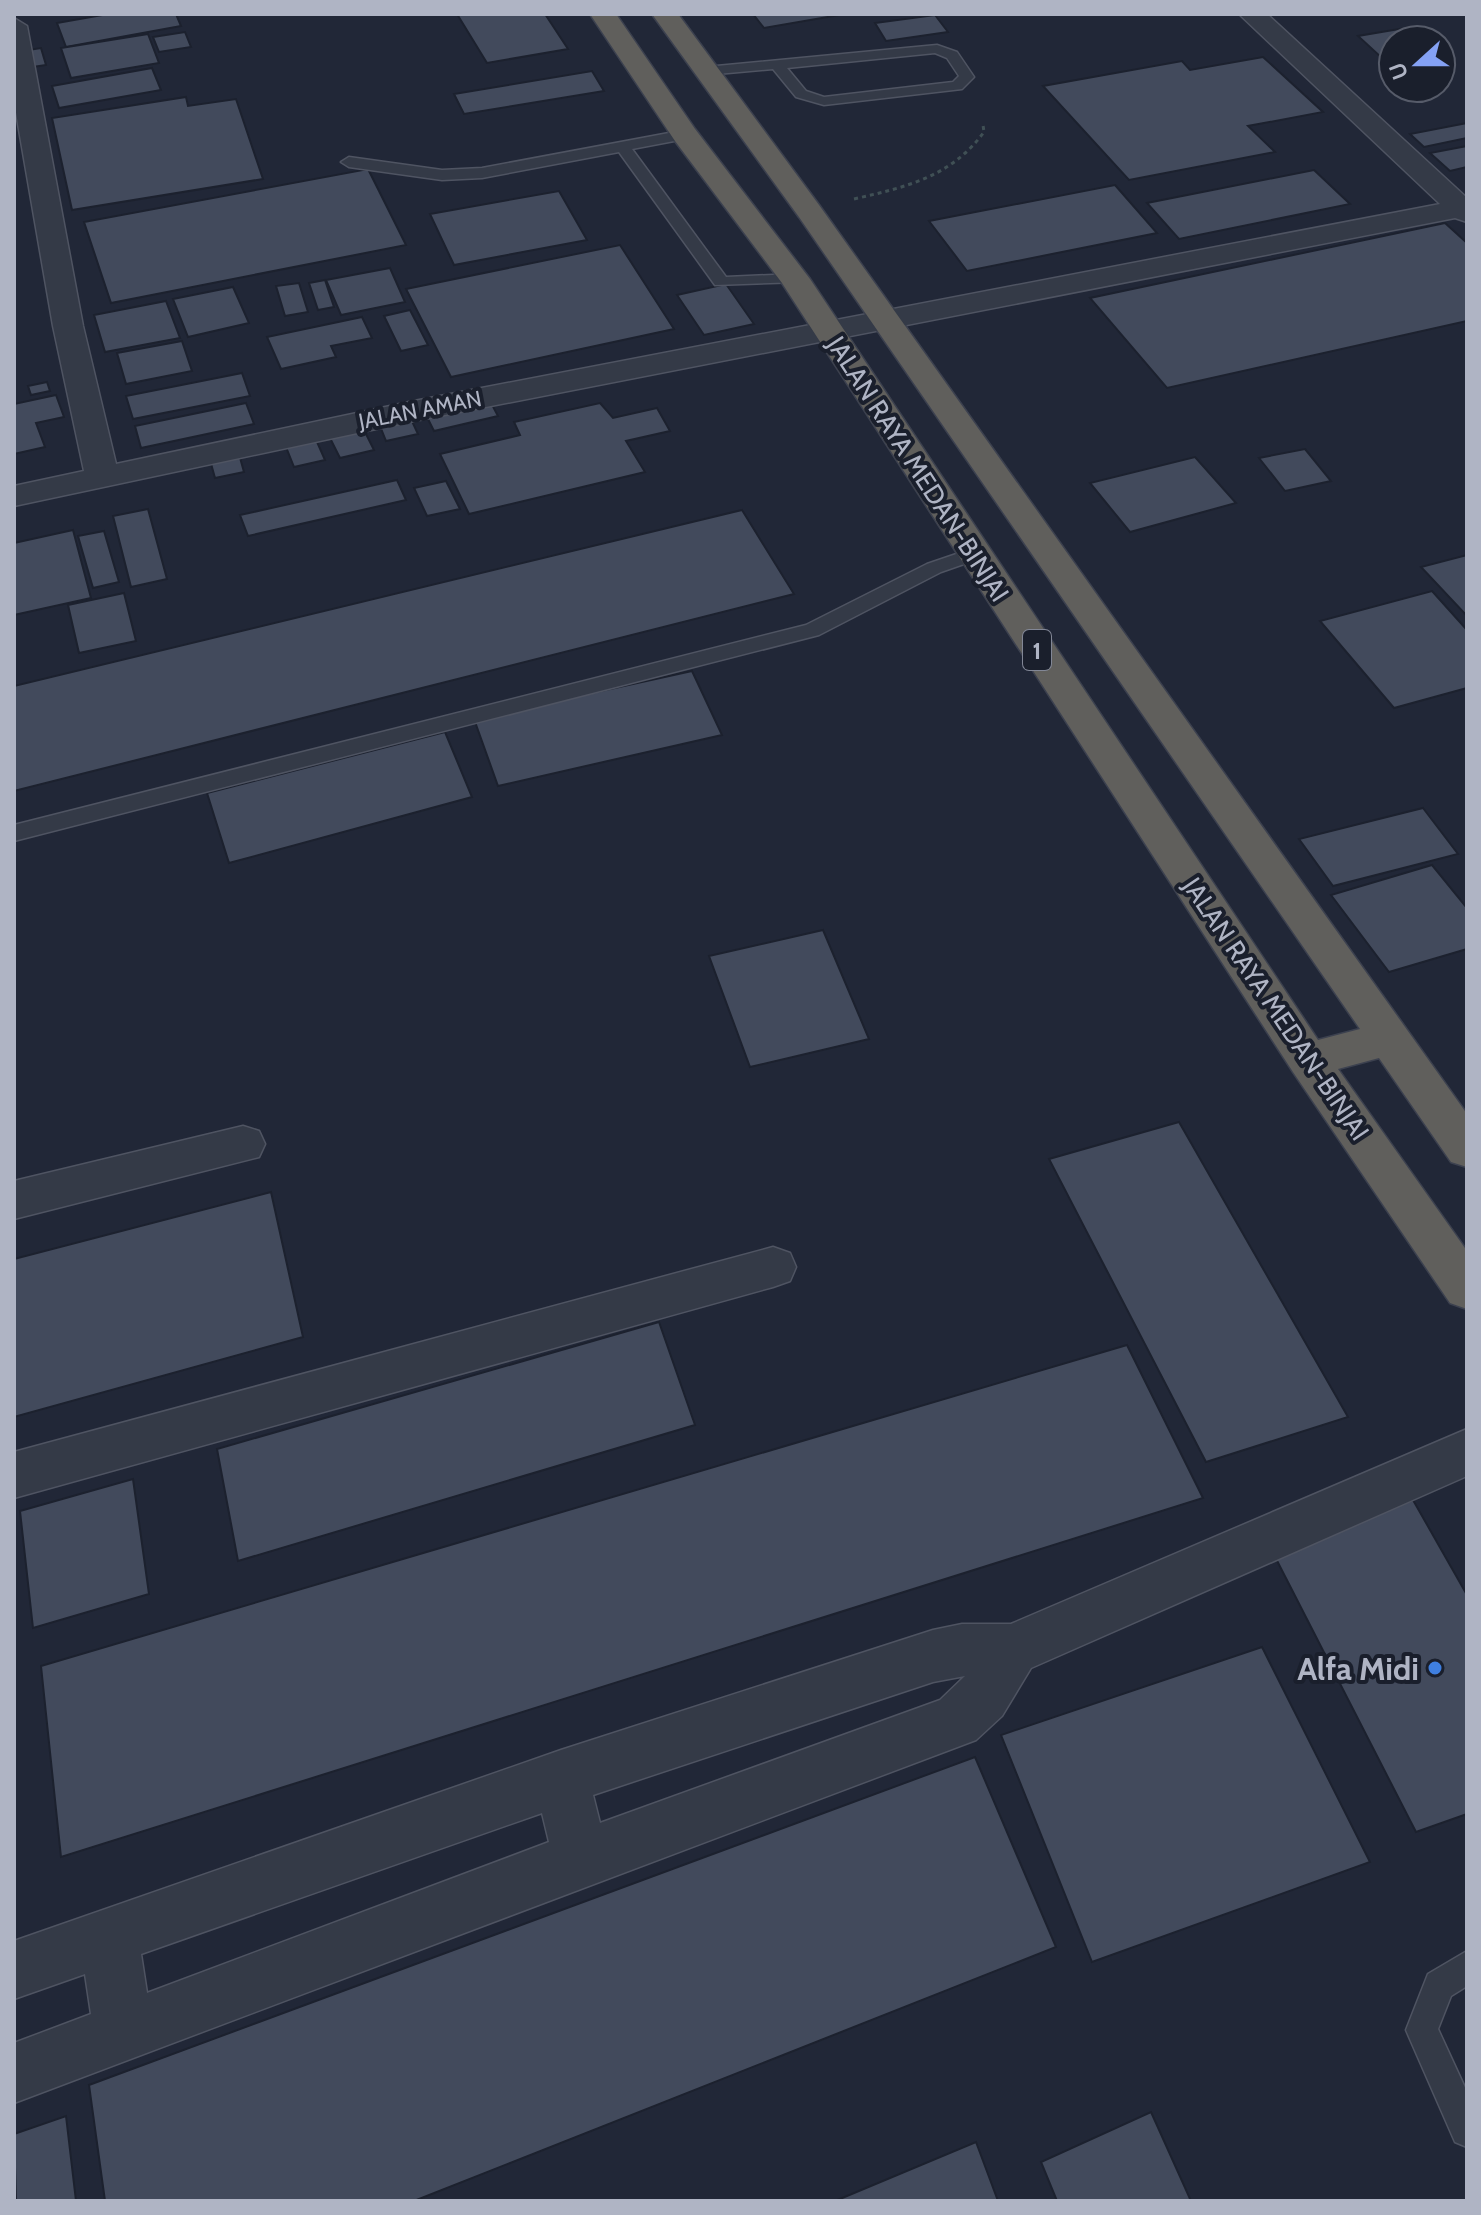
<svg xmlns="http://www.w3.org/2000/svg" width="1481" height="2215" font-family="Cabin,sans-serif">
<style>
.building{fill:#424a5c;stroke:#1c212e;stroke-width:2}
.lines{fill:none;stroke-linecap:round;stroke-linejoin:round}
.service-casing{stroke:#4f5462;stroke-width:3}
.minor-casing{stroke:#4f5462;stroke-width:3}
.trunk-casing{stroke:#3c414f;stroke-width:3}
.path{stroke:#405055;stroke-width:3;stroke-dasharray:4 4;stroke-linecap:butt}
.service{fill:#343a47;fill-rule:evenodd}
.minor{fill:#343a47;fill-rule:evenodd}
.trunk{fill:#605f5c;fill-rule:evenodd}
.shop-dot{fill:#3f7fe0;stroke:#1a1f2c;stroke-width:3}
.labels{text-anchor:middle;dominant-baseline:central;stroke-width:8;stroke-linejoin:round;paint-order:stroke}
.far-street-label{font-size:22px;fill:#afb4c4;stroke:#1a1f2c}
.shield{fill:#1a1f2c;stroke:#828796;stroke-width:2}
.shield-label{font-size:24px;font-weight:bold;fill:#afb4c4}
.street-label{font-size:26px;fill:#afb4c4;stroke:#1a1f2c}
.near-poi-label{font-size:32px;font-weight:bold;fill:#afb4c4;stroke:#1a1f2c;text-anchor:end}
</style>
<rect width="100%" height="100%" fill="#212737"/>
<g class="building">
<path d="M108,14H176L181,26L66,47L57,23Z"/>
<path d="M457,14H545L568,49L487,63Z"/>
<path d="M753,14H845L764,28Z"/>
<path d="M935,15L948,32L886,41L875,23Z"/>
<path d="M1411,27L1425,40H1393V57L1383,59L1358,36Z"/>
<path d="M185,32L191,47L159,52L153,37Z"/>
<path d="M148,34L159,63L71,78L61,48Z"/>
<path d="M41,48L46,65L26,68L22,51Z"/>
<path d="M1263,57L1323,112L1248,126L1275,152L1129,180L1043,86L1182,61L1190,70Z"/>
<path d="M152,68L161,90L59,108L52,86Z"/>
<path d="M592,71L604,91L464,114L454,94Z"/>
<path d="M186,97L188,106L236,99L263,179L72,210L52,118Z"/>
<path d="M1467,123V138L1424,147L1410,134Z"/>
<path d="M1467,146V167L1450,171L1430,153Z"/>
<path d="M368,169L406,245L111,303L84,222Z"/>
<path d="M1314,170L1350,204L1179,239L1147,203Z"/>
<path d="M1115,185L1157,233L967,271L929,221Z"/>
<path d="M559,191L587,240L454,265L430,214Z"/>
<path d="M1445,223L1467,243V321L1167,388L1090,298Z"/>
<path d="M620,245L674,329L451,377L406,289Z"/>
<path d="M390,268L405,302L341,315L326,280Z"/>
<path d="M325,280L334,307L318,310L309,283Z"/>
<path d="M299,283L308,312L285,316L276,286Z"/>
<path d="M726,284L754,324L704,335L677,295Z"/>
<path d="M233,287L249,323L188,337L173,299Z"/>
<path d="M166,301L180,338L105,352L94,315Z"/>
<path d="M410,310L428,345L401,351L384,316Z"/>
<path d="M362,317L372,338L331,346L336,357L281,369L267,337Z"/>
<path d="M182,341L192,371L126,384L117,353Z"/>
<path d="M242,373L250,396L133,419L126,396Z"/>
<path d="M47,382L50,391L31,395L28,386Z"/>
<path d="M56,395L64,417L36,423L45,447L14,454V404Z"/>
<path d="M489,399L498,416L434,431L425,413Z"/>
<path d="M246,403L254,424L141,448L135,426Z"/>
<path d="M600,403L613,418L657,408L670,431L626,441L645,472L469,514L440,454L520,435L514,422Z"/>
<path d="M411,419L418,434L386,441L380,426Z"/>
<path d="M364,430L374,450L340,458L330,438Z"/>
<path d="M314,435L325,460L294,467L284,442Z"/>
<path d="M1305,449L1331,481L1285,491L1259,458Z"/>
<path d="M239,454L244,472L215,478L210,460Z"/>
<path d="M1195,457L1236,503L1130,532L1090,483Z"/>
<path d="M397,480L406,500L248,536L240,515Z"/>
<path d="M446,481L460,509L427,516L414,488Z"/>
<path d="M148,509L167,579L131,587L113,516Z"/>
<path d="M742,510L794,594L14,791V686Z"/>
<path d="M73,530L91,598L14,615V543Z"/>
<path d="M104,531L119,582L93,588L78,536Z"/>
<path d="M1467,555V616L1421,567Z"/>
<path d="M1432,591L1467,630V688L1394,708L1320,621Z"/>
<path d="M124,593L136,641L79,653L68,605Z"/>
<path d="M692,671L722,735L498,786L474,719Z"/>
<path d="M445,732L472,797L229,863L207,793Z"/>
<path d="M1423,808L1458,854L1333,886L1299,839Z"/>
<path d="M1432,865L1467,908V949L1389,972L1331,895Z"/>
<path d="M823,930L869,1039L750,1067L709,956Z"/>
<path d="M1179,1122L1348,1417L1206,1462L1049,1159Z"/>
<path d="M271,1192L303,1337L14,1417V1259Z"/>
<path d="M659,1322L695,1425L238,1561L217,1449Z"/>
<path d="M1127,1345L1203,1498L61,1857L41,1666Z"/>
<path d="M133,1479L149,1594L33,1628L20,1511Z"/>
<path d="M1413,1500L1467,1595V1814L1416,1832L1270,1547Z"/>
<path d="M1262,1647L1370,1862L1092,1962L1001,1735Z"/>
<path d="M975,1757L1056,1947L414,2201H105L89,2085Z"/>
<path d="M1151,2112L1191,2201H1057L1041,2162Z"/>
<path d="M66,2116L76,2201H16L14,2134Z"/>
<path d="M976,2142L998,2201H835Z"/>
</g>
<g class="lines">
<g class="service-casing">
<g id="service">
<path d="M937,45L957,52L974,77L962,89L824,105L796,97L773,69L706,75L699,71L706,67ZM935,53L947,58L959,76L953,82L824,97L806,91L787,68Z"/>
<path d="M685,130L693,135L690,138L632,149L726,277L795,274L803,279L801,282L715,285L619,152L482,178L442,180L349,167L341,162L349,157L442,170L482,168Z"/>
<path d="M974,548L981,550V558L941,572L819,635L14,841V825L806,625L927,564Z"/>
<path d="M1467,1951V1986L1451,1996L1438,2029L1467,2092V2147L1455,2142L1406,2030L1428,1974Z"/>
</g>
</g>
<g class="minor-casing">
<g id="minor">
<path d="M1239,14H1267L1467,198V222L1455,218L409,422L14,506V486L84,471L53,326L14,101V18L27,26L83,326L116,464L409,402L1440,204Z"/>
<path d="M243,1126L259,1131L265,1144L259,1157L14,1219V1181Z"/>
<path d="M773,1247L790,1253L796,1267L790,1281L773,1287L14,1498V1452Z"/>
<path d="M1467,1429V1476L1031,1668L1002,1716L976,1740L14,2103V2043L91,2014L85,1974L14,1999V1941L561,1750L933,1630L962,1624H1011ZM965,1676L940,1700L600,1823L593,1795L933,1682ZM542,1813L549,1842L147,1993L141,1954Z"/>
</g>
</g>
<g class="trunk-casing">
<path id="trunk" d="M590,14H616L695,129L810,279L1318,1040L1360,1029L799,217L652,14H678L819,205L1467,1114V1167L1451,1162L1379,1058L1338,1069L1467,1251V1309L1450,1303L1293,1072L782,283L675,141Z"/>
</g>
<path class="path" d="M854,199C906,187 951,177 984,132L983,125"/>
<use href="#service" class="service"/>
<use href="#minor" class="minor"/>
<use href="#trunk" class="trunk"/>
</g>
<circle class="shop-dot" cx="1435" cy="1668" r="8"/>
<g class="labels">
<g class="far-street-label">
<text transform="translate(420 410) rotate(-11)">JALAN AMAN</text>
</g>
<rect class="shield" x="1023" y="630" width="28" height="40" rx="6"/>
<g class="shield-label">
<text x="1037" y="650">1</text>
</g>
<g class="street-label">
<text transform="translate(918 469) rotate(57)">JALAN RAYA MEDAN-BINJAI</text>
<text transform="translate(1276 1009) rotate(56)">JALAN RAYA MEDAN-BINJAI</text>
</g>
<g class="near-poi-label">
<text x="1419" y="1668">Alfa Midi</text>
</g>
</g>
<rect width="1481" height="2215" fill="none" stroke="#afb4c4" stroke-width="32"/>
<g transform="translate(1417 64) rotate(249)"><circle r="38" fill="#1a1f2c" stroke="#565b69" stroke-width="2"/>
<path d="M0-6L14 30L0 20L-14 30Z" fill="#84a1f4"/>
<text y="-12" font-size="22" font-weight="bold" text-anchor="middle" fill="#afb4c4">U</text>
</g>
</svg>
